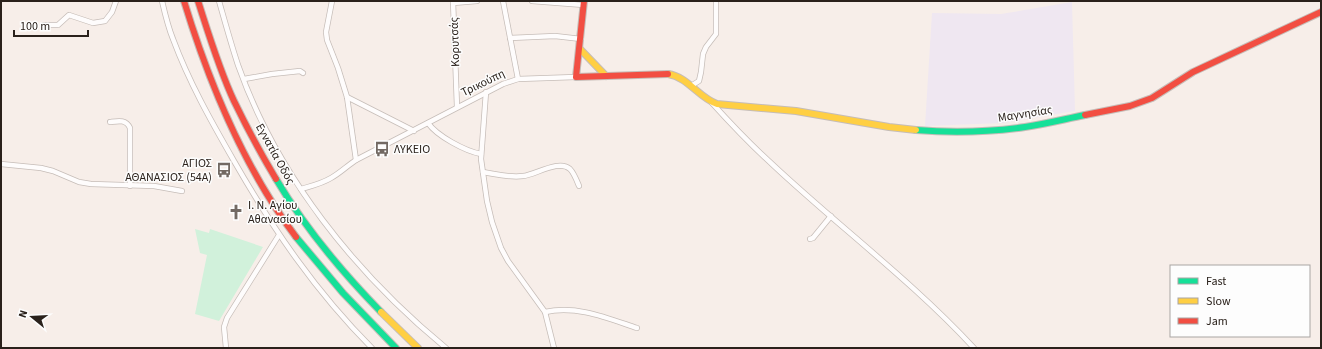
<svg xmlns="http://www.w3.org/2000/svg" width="1322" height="349" font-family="'Source Sans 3',sans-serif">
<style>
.industrial{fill:#efe7f1}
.green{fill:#d1f1db}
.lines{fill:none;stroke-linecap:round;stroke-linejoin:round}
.street-casing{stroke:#c6bdb8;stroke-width:6}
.fast-casing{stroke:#c6bdb8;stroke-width:8}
.slow-casing{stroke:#c6bdb8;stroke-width:8}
.jam-casing{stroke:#c6bdb8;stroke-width:8}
.street{stroke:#fefcfc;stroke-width:4.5}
.fast{stroke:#16e098;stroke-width:6}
.slow{stroke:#ffcf43;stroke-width:6}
.jam{stroke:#f24e42;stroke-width:6}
.labels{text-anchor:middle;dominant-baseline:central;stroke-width:3;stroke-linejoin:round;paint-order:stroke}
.street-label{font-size:12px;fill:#2a211b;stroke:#fdfdfd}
.poi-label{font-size:12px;fill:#2a211b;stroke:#fdfdfd;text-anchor:start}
</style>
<rect width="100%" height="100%" fill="#f7eee9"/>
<path class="industrial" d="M1072,2L1075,111L1003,123L925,126L932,13L1001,14Z"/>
<path class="green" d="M195,229L209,233L210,229L263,247L219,321L195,314L207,255L200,253Z"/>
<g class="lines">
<g class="street-casing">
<g id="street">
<path d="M162,1C165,14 168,27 173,39C189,82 211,121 234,161C273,229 316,292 372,348"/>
<path d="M219,1C225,22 231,44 238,65C277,176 356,274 446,348"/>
<path d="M332,1L326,32L327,40L338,68L347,97L356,160"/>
<path d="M453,1L457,107"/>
<path d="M503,1L518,79"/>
<path d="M532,1L584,5"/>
<path d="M453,3L477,1"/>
<path d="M44,25H58L69,15L93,23L105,21L112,12L116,1"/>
<path d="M510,38L555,36L581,39"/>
<path d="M244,79L272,74L300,71L303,73"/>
<path d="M691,86L699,81L701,72L703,54L706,47L716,34V1"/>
<path d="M486,92L481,159L487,201L492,222L501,248L508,261L545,312L554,348"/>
<path d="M347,97L414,131"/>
<path d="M712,103C731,124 751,145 772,164C838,226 912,281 974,348"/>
<path d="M110,122C118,121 126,119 130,128V186"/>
<path d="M428,123C437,136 465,151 481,154"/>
<path d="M1,164L41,168L53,171L79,182L91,184L154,186L182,191"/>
<path d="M483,172C496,174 509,178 523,176C535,175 559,159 570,169C574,173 577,181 579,186"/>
<path d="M301,189C311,186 321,184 331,178C340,173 347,166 356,160L503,84L518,79L576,77"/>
<path d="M810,239L813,238L831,216"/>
<path d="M545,312C577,305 607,318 637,328"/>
<path d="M226,348L224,327L227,318L279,235"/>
</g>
</g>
<g class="fast-casing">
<g id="fast">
<path d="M916,130C952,133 989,132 1025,127C1045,124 1065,119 1085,115"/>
<path d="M276,179C305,228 342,272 381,312"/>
<path d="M296,237L343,293L396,348"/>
</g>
</g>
<g class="slow-casing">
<g id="slow">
<path d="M580,49L606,76"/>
<path d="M668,74C688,77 699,98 717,104L796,111L889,127L916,130"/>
<path d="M381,312L418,348"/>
</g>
</g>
<g class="jam-casing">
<g id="jam">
<path d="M184,1C209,83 244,168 296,237"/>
<path d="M198,1C209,35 219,69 234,101C247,128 261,154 276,179"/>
<path d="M584,1L576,77L668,74"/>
<path d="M1085,115L1130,106L1152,98L1193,72L1321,12"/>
</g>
</g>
<use href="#street" class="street"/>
<use href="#fast" class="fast"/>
<use href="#slow" class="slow"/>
<use href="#jam" class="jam"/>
</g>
<defs>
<g id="bus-bare" transform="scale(1.2)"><path d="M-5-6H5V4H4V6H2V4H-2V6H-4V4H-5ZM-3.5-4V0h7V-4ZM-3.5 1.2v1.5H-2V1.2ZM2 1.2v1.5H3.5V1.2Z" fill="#726963" stroke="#fdfdfd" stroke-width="2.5" paint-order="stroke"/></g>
<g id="church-bare" transform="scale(1.2)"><path d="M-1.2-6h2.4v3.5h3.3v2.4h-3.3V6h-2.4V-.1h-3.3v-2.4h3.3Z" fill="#726963" stroke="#fdfdfd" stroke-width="2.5" paint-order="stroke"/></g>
</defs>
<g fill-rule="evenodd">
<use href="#bus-bare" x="382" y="149"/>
<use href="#bus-bare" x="224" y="170"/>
<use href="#church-bare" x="236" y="212"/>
</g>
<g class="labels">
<g class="street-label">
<text transform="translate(455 42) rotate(-92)">Κορυτσάς</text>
<text transform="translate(483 83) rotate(-26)">Τρικούπη</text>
<text transform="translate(1025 114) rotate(-9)">Μαγνησίας</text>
<text transform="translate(275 154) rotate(61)">Εγνατία Οδός</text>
</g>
<g class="poi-label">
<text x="394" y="149">ΛΥΚΕΙΟ</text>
<text x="212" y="163" text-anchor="end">ΑΓΙΟΣ<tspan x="212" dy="14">ΑΘΑΝΑΣΙΟΣ (54Α)</tspan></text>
<text x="248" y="205">Ι. Ν. Αγίου<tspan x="248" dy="14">Αθανασίου</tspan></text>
</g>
</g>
<rect width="1322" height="349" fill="none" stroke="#2a211b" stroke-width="4"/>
<rect x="1170" y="265" width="140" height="72" fill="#fdfdfd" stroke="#a9a5a3"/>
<rect x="1178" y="278" width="20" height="6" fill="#16e098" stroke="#a9a5a3"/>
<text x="1206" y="285" font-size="12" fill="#2a211b">Fast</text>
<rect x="1178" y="298" width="20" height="6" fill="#ffcf43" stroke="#a9a5a3"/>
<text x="1206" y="305" font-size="12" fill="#2a211b">Slow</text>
<rect x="1178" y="318" width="20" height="6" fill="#f24e42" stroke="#a9a5a3"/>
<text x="1206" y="325" font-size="12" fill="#2a211b">Jam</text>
<g transform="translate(32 317) rotate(288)" stroke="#fdfdfd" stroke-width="3" paint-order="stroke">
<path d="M0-3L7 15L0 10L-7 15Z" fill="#2a211b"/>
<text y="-6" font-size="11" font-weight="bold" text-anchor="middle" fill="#2a211b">N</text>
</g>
<path d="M14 30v6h74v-6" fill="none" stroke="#2a211b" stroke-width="2"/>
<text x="20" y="30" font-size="12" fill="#2a211b" stroke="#fdfdfd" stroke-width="3" paint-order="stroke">100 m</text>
</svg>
